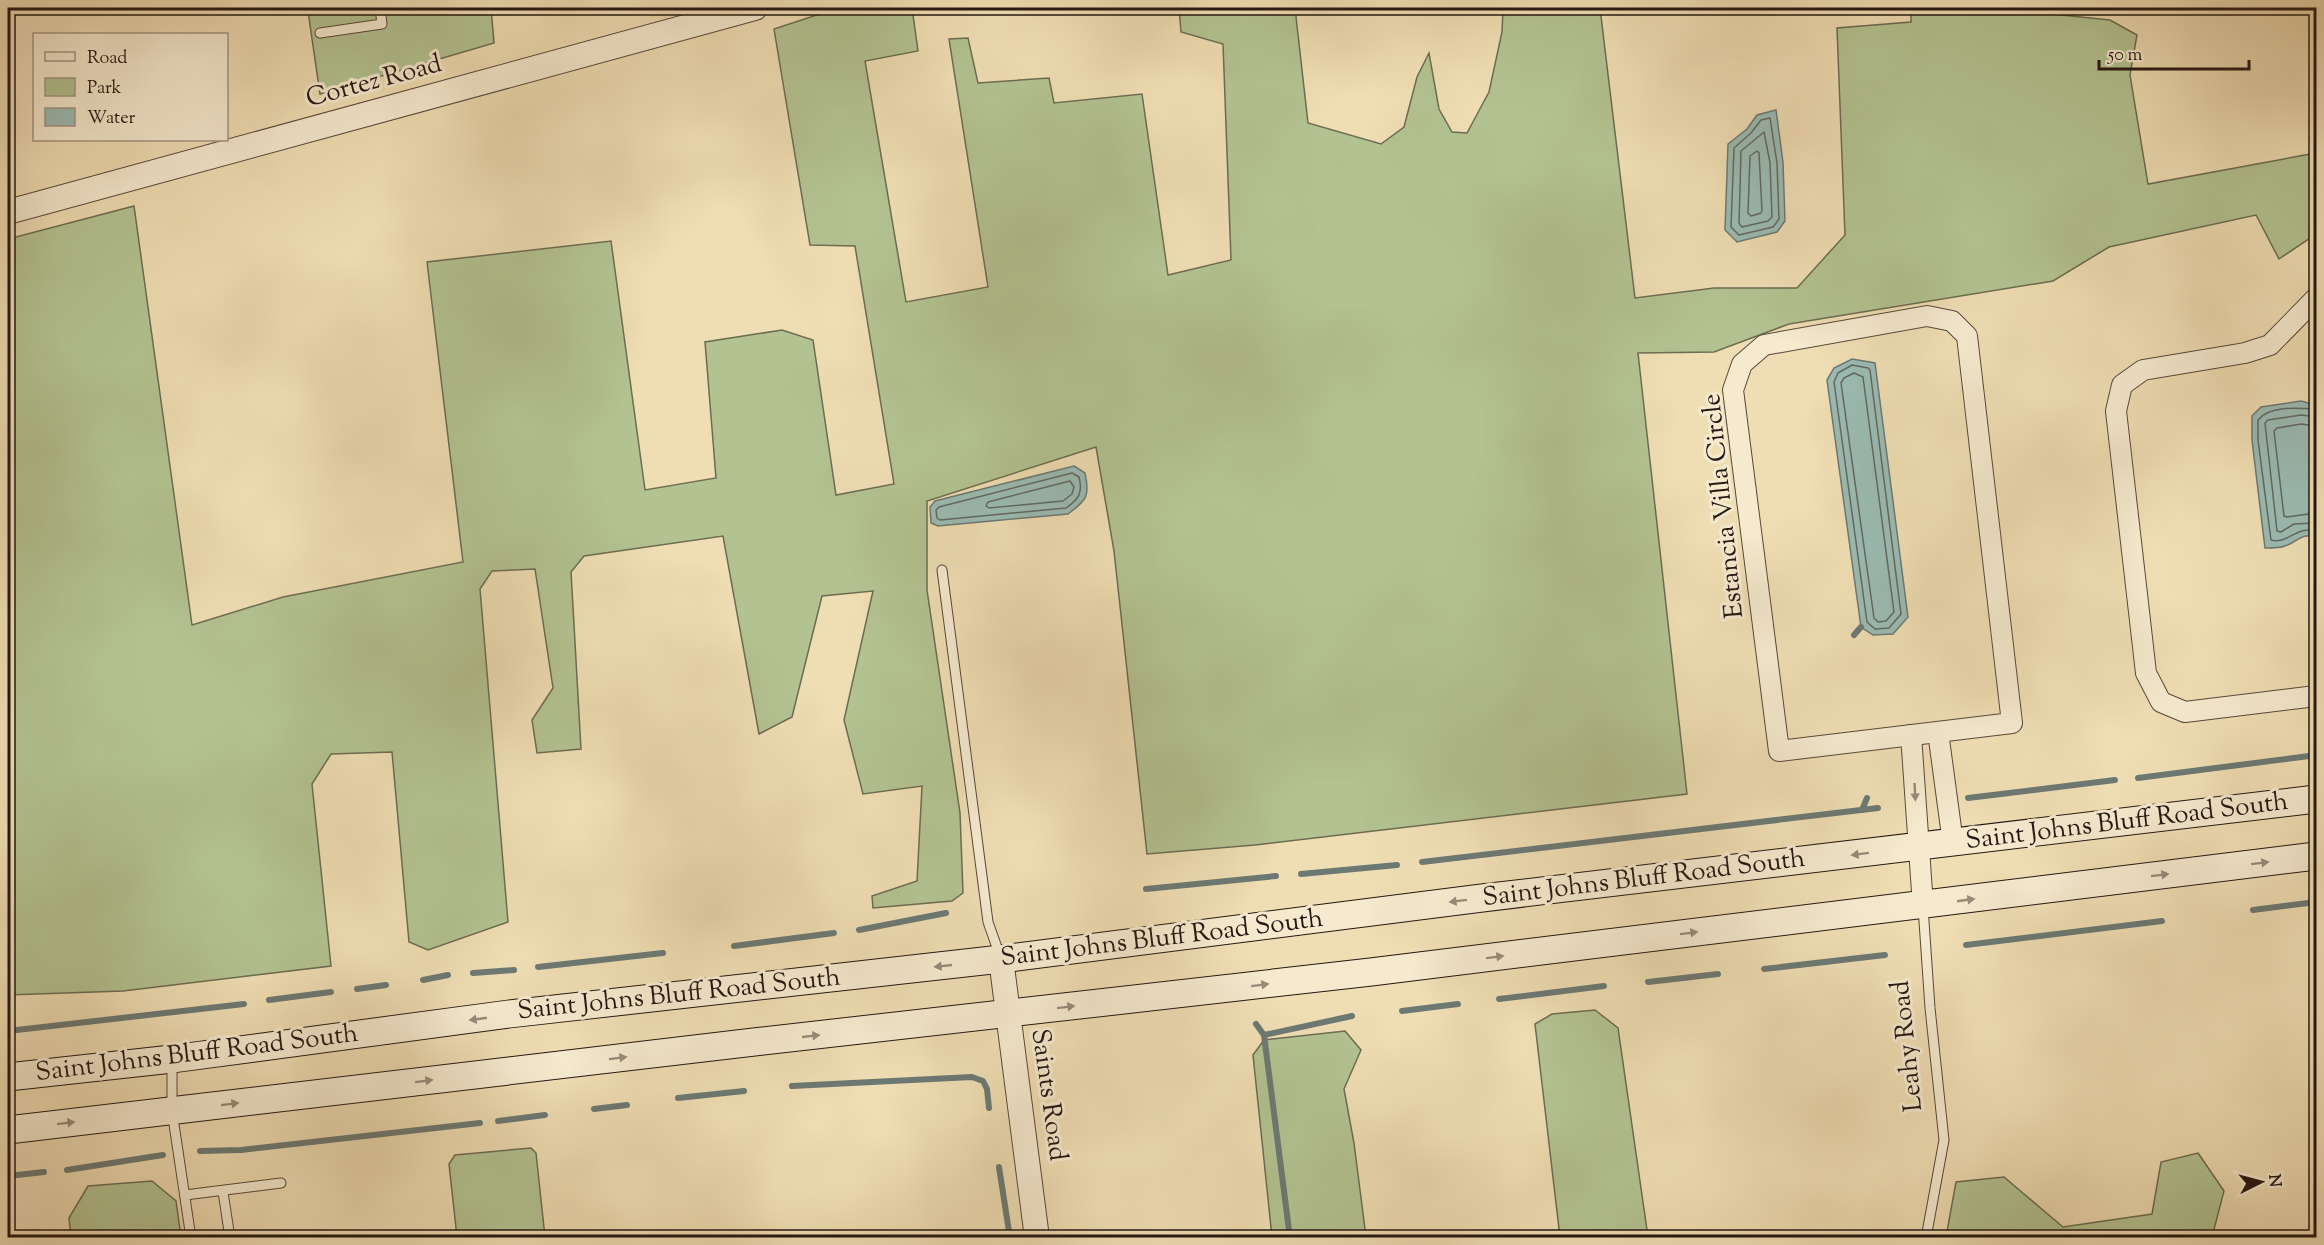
<svg xmlns="http://www.w3.org/2000/svg" width="2324" height="1245" font-family="'Sorts Mill Goudy',serif">
<style>
.green{fill:#b3c291;stroke:#6c6c52;stroke-width:1.5}
.water{fill:#9bbbb3;stroke:#6c7973;stroke-width:1.5}
.lines{fill:none;stroke-linecap:round;stroke-linejoin:round}
.shore{stroke:#606962;stroke-width:1.5}
.stream{stroke:#6c7973;stroke-width:6}
.service-casing{stroke:#58483a;stroke-width:11}
.minor-casing{stroke:#58483a;stroke-width:22}
.tertiary-casing{stroke:#58483a;stroke-width:26}
.secondary-casing{stroke:#251712;stroke-width:29}
.service{stroke:#f5e9ce;stroke-width:9}
.minor{stroke:#f5e9ce;stroke-width:20}
.tertiary{stroke:#f5e9ce;stroke-width:24}
.secondary{stroke:#f5e9ce;stroke-width:27}
.oneway{fill:#978a79}
.labels{text-anchor:middle;dominant-baseline:central;stroke-width:6;stroke-linejoin:round;paint-order:stroke}
.street-label{font-size:26px;fill:#251712;stroke:#f5e9ce}
</style>
<rect width="100%" height="100%" fill="#efddb3"/>
<filter id="stains"><feTurbulence type="fractalNoise" baseFrequency=".00333" numOctaves="4"/><feColorMatrix values="0 0 0 0 .2 0 0 0 0 .09 0 0 0 0 .02 0 0 0 .5 -.17"/></filter>
<radialGradient id="worn" r=".72"><stop offset=".6" stop-color="#630" stop-opacity="0"/><stop offset="1" stop-color="#630" stop-opacity=".3"/></radialGradient>
<g class="green">
<path d="M323,8H491L494,43L320,94L308,11Z"/>
<path d="M838,8H912L918,51L865,61L906,302L988,287L949,39L968,38L978,83L1049,78L1054,103L1142,94L1168,275L1231,260L1223,44L1181,32L1179,8H1295L1308,123L1381,144L1404,127L1417,77L1429,53L1439,109L1452,132L1467,133L1489,92L1502,32L1503,8H1600L1635,298L1714,288H1797L1845,235L1837,28L1911,22V8H2021L2022,11L2110,20L2137,35L2130,75L2148,184L2316,153V234L2279,259L2256,215L2109,247L2053,281L1789,324L1714,352L1638,353L1687,794L1255,845L1147,854L1114,551L1096,447L927,501V590L960,813L963,893L952,901L873,908L872,896L917,881L922,786L863,794L844,720L873,591L822,596L792,717L759,734L723,536L584,556L571,572L581,749L537,753L532,720L553,688L535,569L492,571L480,589L508,922L428,950L409,942L392,752L331,754L312,784L331,966L123,991L8,995V239L134,206L192,625L283,597L463,562L427,262L611,241L645,490L716,478L705,342L782,330L813,340L836,495L894,484L855,246L810,245L774,29Z"/>
<path d="M1595,1010L1618,1028L1648,1237H1560L1535,1024L1552,1014Z"/>
<path d="M1345,1031L1361,1050L1344,1089L1354,1143L1366,1237H1272L1253,1055L1264,1040Z"/>
<path d="M531,1148L536,1153L545,1237H457L449,1164L455,1155Z"/>
<path d="M2198,1153L2224,1191L2212,1237H1946L1956,1182L2004,1177L2063,1227L2152,1214L2161,1162Z"/>
<path d="M152,1181L176,1201L181,1237H71L69,1218L88,1186Z"/>
</g>
<g class="water">
<path d="M1776,110L1783,162L1785,221L1777,232L1737,242L1725,230L1728,144L1747,129L1757,115Z"/>
<path d="M1852,359L1875,363L1908,617L1893,634L1873,635L1861,627L1827,380L1834,368Z"/>
<path d="M2301,401L2316,405V537C2303,532 2297,542 2285,546C2280,548 2271,548 2265,548L2252,440V416L2261,407Z"/>
<path d="M1074,466L1085,473C1090,496 1087,500 1068,514L938,526L931,523L930,507L935,501Z"/>
</g>
<g class="lines">
<g class="shore">
<path d="M1770,118L1777,163L1779,219L1773,227L1739,235L1731,227L1734,148L1751,133L1761,120Z"/>
<path d="M1764,132L1770,163L1772,217L1768,221L1742,227L1739,223L1741,151Z"/>
<path d="M1757,151L1759,153L1762,211L1761,213L1751,216L1748,213L1750,156Z"/>
<path d="M1852,365L1868,368L1870,370L1901,614L1889,628L1875,629L1867,622L1834,382L1838,373Z"/>
<path d="M1854,373L1863,377L1894,612L1886,621L1878,622L1874,618L1841,383L1844,378Z"/>
<path d="M2316,409C2300,408 2269,405 2258,420V440L2271,540C2287,545 2297,525 2316,531"/>
<path d="M2316,417L2301,415L2268,420L2265,423L2277,531L2281,532L2294,524L2316,523"/>
<path d="M2316,426L2301,424L2277,428L2274,431L2284,516L2287,517L2316,513"/>
<path d="M1072,473L1079,477C1083,493 1079,499 1066,508L940,520L937,518L936,510L939,507Z"/>
<path d="M1070,481L1074,487L1072,494L1063,501L989,508L986,506L988,502Z"/>
</g>
<g class="stream">
<path d="M1854,635L1861,627"/>
<path d="M2138,778L2309,756"/>
<path d="M1968,798L2115,780"/>
<path d="M1862,810L1867,798"/>
<path d="M1422,862L1878,808"/>
<path d="M1301,874L1397,865"/>
<path d="M1146,889L1276,876"/>
<path d="M2253,910L2316,902"/>
<path d="M859,930L946,913"/>
<path d="M1966,945L2162,921"/>
<path d="M734,946L834,933"/>
<path d="M538,967L663,953"/>
<path d="M1764,969L1885,955"/>
<path d="M473,973L514,970"/>
<path d="M423,980L448,975"/>
<path d="M1648,982L1718,974"/>
<path d="M357,989L386,985"/>
<path d="M1499,999L1604,986"/>
<path d="M269,1000L331,992"/>
<path d="M1402,1011L1458,1004"/>
<path d="M1256,1024L1264,1035L1352,1016"/>
<path d="M8,1031L244,1004"/>
<path d="M1264,1035L1290,1238"/>
<path d="M792,1086L972,1077L983,1081L987,1089L989,1108"/>
<path d="M678,1098L744,1091"/>
<path d="M594,1109L627,1105"/>
<path d="M498,1121L545,1115"/>
<path d="M200,1151L241,1150L480,1123"/>
<path d="M999,1167L1010,1238"/>
<path d="M67,1170L163,1155"/>
<path d="M8,1176L44,1172"/>
</g>
<g class="service-casing">
<g id="service">
<path d="M320,33L382,24L380,8"/>
<path d="M942,570L988,922L1000,956"/>
<path d="M1923,907L1930,1008L1944,1140L1926,1238"/>
<path d="M172,1061V1111L191,1238"/>
<path d="M223,1192L230,1238"/>
<path d="M185,1195L281,1183"/>
</g>
</g>
<g class="minor-casing">
<g id="minor">
<path d="M2316,298L2270,345L2245,353L2143,370L2122,385L2116,411L2146,673L2161,702L2185,712L2316,696"/>
<path d="M1927,316L1952,321L1967,336L2012,723L1779,751L1733,390L1742,364L1764,345Z"/>
<path d="M1938,732L1953,843"/>
<path d="M1911,735L1923,906"/>
</g>
</g>
<g class="tertiary-casing">
<g id="tertiary">
<path d="M8,212L755,8"/>
<path d="M1001,959L1037,1238"/>
</g>
</g>
<g class="secondary-casing">
<g id="secondary">
<path d="M8,1077L172,1059L509,1014L1001,959L1482,898L2316,799"/>
<path d="M8,1130L754,1042L1371,972L2316,856"/>
</g>
</g>
<use href="#service" class="service"/>
<use href="#minor" class="minor"/>
<use href="#tertiary" class="tertiary"/>
<use href="#secondary" class="secondary"/>
</g>
<defs><path id="oneway-solid" d="M-6-.8H1V-3.2L6.5 0L1 3.2V.8H-6Z" transform="scale(1.5)"/></defs>
<g class="oneway">
<use href="#oneway-solid" transform="translate(1915 792) rotate(87)"/>
<use href="#oneway-solid" transform="translate(1860 854) rotate(173)"/>
<use href="#oneway-solid" transform="translate(2260 863) rotate(-7)"/>
<use href="#oneway-solid" transform="translate(2160 875) rotate(-7)"/>
<use href="#oneway-solid" transform="translate(1966 900) rotate(-8)"/>
<use href="#oneway-solid" transform="translate(1458 901) rotate(173)"/>
<use href="#oneway-solid" transform="translate(1689 933) rotate(-7)"/>
<use href="#oneway-solid" transform="translate(1495 957) rotate(-7)"/>
<use href="#oneway-solid" transform="translate(943 966) rotate(174)"/>
<use href="#oneway-solid" transform="translate(1260 985) rotate(-7)"/>
<use href="#oneway-solid" transform="translate(1066 1007) rotate(-7)"/>
<use href="#oneway-solid" transform="translate(478 1019) rotate(172)"/>
<use href="#oneway-solid" transform="translate(811 1036) rotate(-6)"/>
<use href="#oneway-solid" transform="translate(618 1058) rotate(-7)"/>
<use href="#oneway-solid" transform="translate(424 1081) rotate(-7)"/>
<use href="#oneway-solid" transform="translate(230 1104) rotate(-7)"/>
<use href="#oneway-solid" transform="translate(66 1123) rotate(-7)"/>
</g>
<g class="labels">
<g class="street-label">
<text transform="translate(374 82) rotate(-15)">Cortez Road</text>
<text transform="translate(1724 506) rotate(-96)">Estancia Villa Circle</text>
<text transform="translate(2127 822) rotate(-7)">Saint Johns Bluff Road South</text>
<text transform="translate(1644 879) rotate(-7)">Saint Johns Bluff Road South</text>
<text transform="translate(1162 939) rotate(-7)">Saint Johns Bluff Road South</text>
<text transform="translate(679 995) rotate(-6)">Saint Johns Bluff Road South</text>
<text transform="translate(1908 1046) rotate(-96)">Leahy Road</text>
<text transform="translate(197 1054) rotate(-7)">Saint Johns Bluff Road South</text>
<text transform="translate(1048 1095) rotate(82)">Saints Road</text>
</g>
</g>
<rect width="2324" height="1245" fill="none" stroke="#efddb3" stroke-width="30"/>
<rect x="9" y="9" width="2306" height="1227" fill="none" stroke="#251712" stroke-width="3"/>
<rect x="15" y="15" width="2294" height="1215" fill="none" stroke="#251712" stroke-width="1.5"/>
<rect x="33" y="33" width="195" height="108" fill="#f5e9ce" stroke="#a29583" stroke-width="1.5"/>
<rect x="45" y="52" width="30" height="9" fill="#f5e9ce" stroke="#a29583" stroke-width="1.5"/>
<text x="87" y="63" font-size="18" fill="#251712">Road</text>
<rect x="45" y="78" width="30" height="18" fill="#b3c291" stroke="#a29583" stroke-width="1.5"/>
<text x="87" y="93" font-size="18" fill="#251712">Park</text>
<rect x="45" y="108" width="30" height="18" fill="#9bbbb3" stroke="#a29583" stroke-width="1.5"/>
<text x="87" y="123" font-size="18" fill="#251712">Water</text>
<g transform="translate(2261 1182) rotate(84)" stroke="#f5e9ce" stroke-width="4.5" paint-order="stroke">
<path d="M0-4.5L10 22L0 15L-10 22Z" fill="#251712"/>
<text y="-9" font-size="16" font-weight="bold" text-anchor="middle" fill="#251712">N</text>
</g>
<path d="M2099 60v9h150v-9" fill="none" stroke="#251712" stroke-width="3"/>
<text x="2108" y="60" font-size="18" fill="#251712" stroke="#f5e9ce" stroke-width="4.5" paint-order="stroke">50 m</text>
<rect width="100%" height="100%" filter="url(#stains)"/>
<rect width="100%" height="100%" fill="url(#worn)"/>
</svg>
